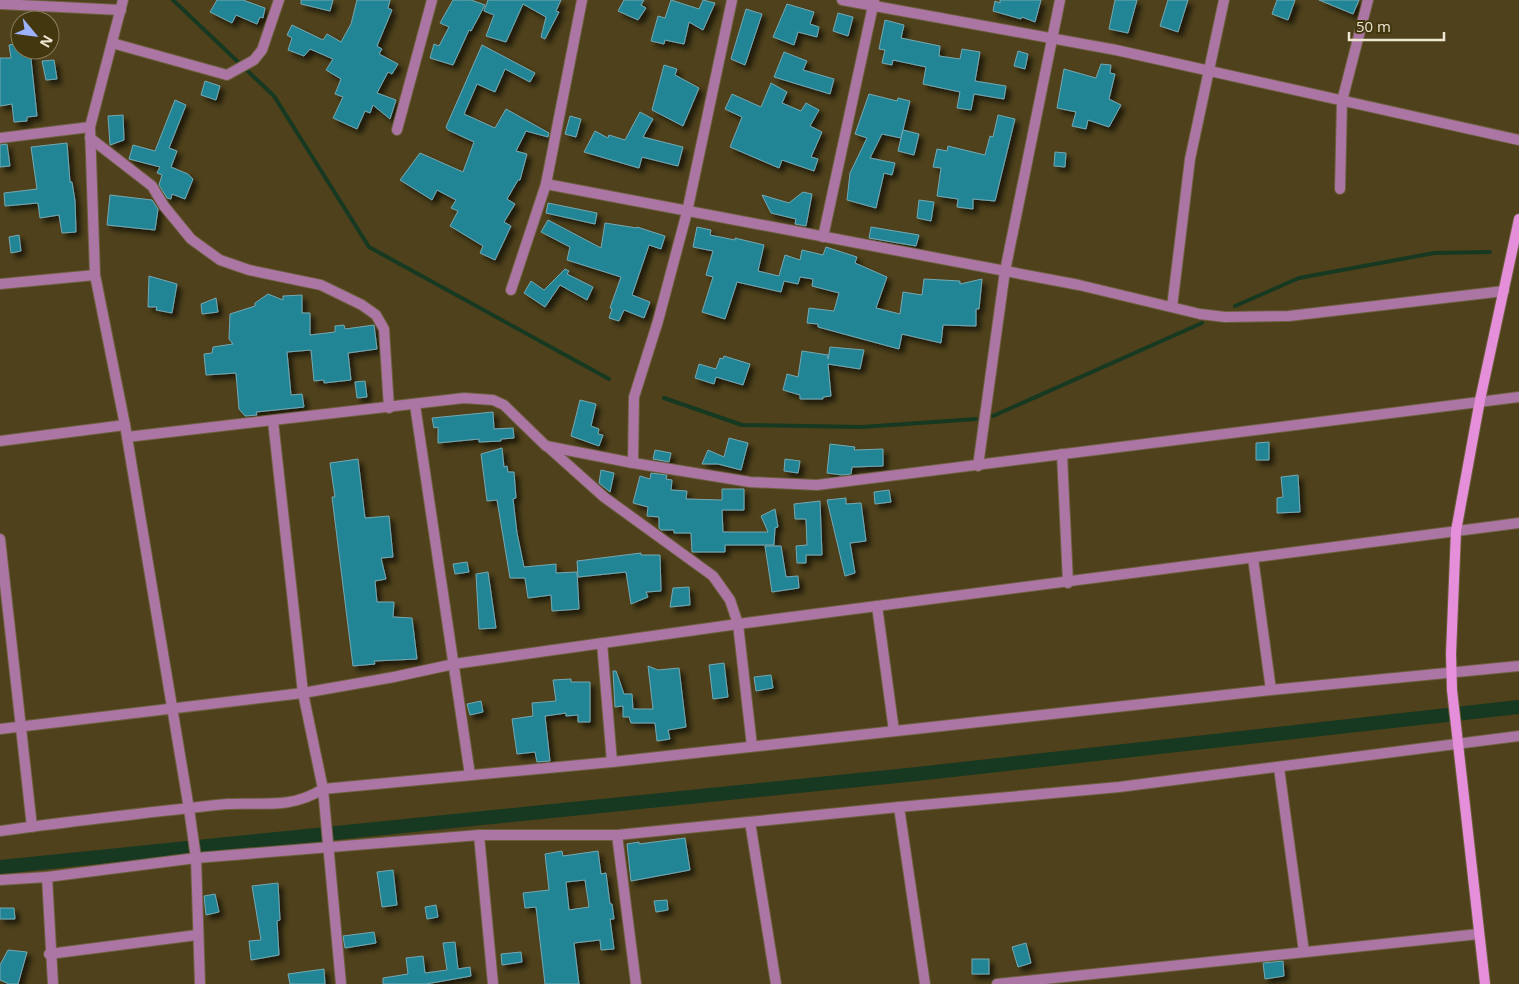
<svg xmlns="http://www.w3.org/2000/svg" width="1519" height="984" font-family="'Open Sans',sans-serif">
<style>
.lines{fill:none;stroke-linecap:round;stroke-linejoin:round}
.stream{stroke:#173921;stroke-width:4}
.canal{stroke:#173921;stroke-width:14}
.building{fill:#238595;stroke:#74a8b3;fill-rule:evenodd;filter:url(#shadow)}
.street-casing{stroke:#6b5f3c;stroke-width:12}
.secondary-casing{stroke:#6b5f3c;stroke-width:12}
.street{stroke:#ab75a4;stroke-width:10}
.secondary{stroke:#e58fdb;stroke-width:10}
</style>
<defs>
<filter id="shadow"><feDropShadow dx="4.5" dy="4.5" stdDeviation="2.5" flood-color="#0009"/></filter>
</defs>
<rect width="100%" height="100%" fill="#4e411b"/>
<g class="lines">
<g class="stream">
<path d="M173,0L274,96L369,247L609,379"/>
<path d="M1235,306L1299,278L1434,253L1490,252"/>
<path d="M664,398L742,425L862,427L976,419"/>
<path d="M993,416L1202,323"/>
</g>
<path class="canal" d="M0,867L917,774L1519,707"/>
</g>
<g class="building">
<path d="M217,0H243L265,8L263,18L260,17L257,24L236,15L232,23L210,12Z"/>
<path d="M301,0H333L330,11L301,4Z"/>
<path d="M357,0H390L388,8L392,10L377,46L382,49L379,54L398,64L392,74L388,72L377,93L396,100L390,119L373,105L370,113L365,111L357,129L333,118L343,97L335,94L341,79L326,70L333,59L310,49L304,56L288,50L292,38L287,35L292,25L323,40L327,34L341,42L351,24Z"/>
<path d="M453,0H471L485,5L471,31L469,30L453,65L430,58L434,44L439,46L449,27L440,23Z"/>
<path d="M488,0H561L556,11L559,12L545,39L541,37L546,17L523,4L506,42L486,36L494,15L484,11Z"/>
<path d="M624,0H644L641,5L646,8L638,20L618,11Z"/>
<path d="M671,0L699,9L703,0L715,3L703,30L689,22L684,44L665,40L664,44L651,41L658,16L665,18Z"/>
<path d="M1000,0H1041L1035,22L1022,17L1021,19L993,11L995,1L1000,3Z"/>
<path d="M1115,0H1137L1128,33L1109,29Z"/>
<path d="M1168,0H1188L1178,32L1160,26Z"/>
<path d="M1277,0H1295L1288,20L1272,14Z"/>
<path d="M1319,0H1359L1353,14Z"/>
<path d="M787,4L814,12L810,24L819,27L817,37L798,32L794,45L773,37Z"/>
<path d="M746,9L762,14L745,65L731,59Z"/>
<path d="M838,13L853,17L848,36L833,31Z"/>
<path d="M885,20L904,25L901,38L940,46L939,56L960,59L962,49L980,52L975,81L1006,86L1004,99L974,94L971,110L957,108L960,92L923,84L926,67L893,60L892,65L882,63L885,50L879,49Z"/>
<path d="M20,43V50H30L37,116L27,117V121L14,122L12,104L0,106V58H11L9,45Z"/>
<path d="M482,45L535,73L530,82L505,69L495,92L477,84L464,114L495,128L506,109L549,133L548,137L526,131L516,151L527,154L520,180H518L507,199L515,204L504,222L511,226L495,260L480,253L483,246L450,226L458,211L451,208L456,200L437,190L432,200L400,180L420,153L463,172L474,142L448,130L446,127Z"/>
<path d="M1018,51L1028,54L1025,69L1014,66Z"/>
<path d="M784,52L807,61L803,70L834,79L830,94L774,77Z"/>
<path d="M54,60L57,79L46,80L42,61Z"/>
<path d="M1101,64L1111,65L1110,73L1115,74L1109,99L1121,105L1109,127L1088,120L1086,129L1072,126L1076,112L1057,108L1064,69L1096,78Z"/>
<path d="M664,65L677,69L675,75L699,88L683,126L652,110Z"/>
<path d="M205,81L220,86L216,100L201,95Z"/>
<path d="M771,83L787,92L782,103L801,111L806,103L819,110L810,126L822,132L811,157L818,159L814,171L782,160L779,168L730,147L742,117L725,109L732,94L761,107Z"/>
<path d="M869,94L897,101L898,98L910,101L901,138L882,134L870,158L895,163L892,175L884,173L876,208L847,200L850,173L867,138L855,134Z"/>
<path d="M175,100L186,105L169,148L177,151L171,167L188,174L193,179L185,199L172,194L171,199L167,198L159,185L162,175L157,173L160,167L129,159L133,145L155,151Z"/>
<path d="M640,112L653,119L643,137L683,147L678,166L642,157L639,168L584,152L595,131L608,138L609,135L625,140Z"/>
<path d="M123,115L124,140L110,145L108,116Z"/>
<path d="M998,115L1015,119L995,201L973,199V209L957,207L958,199L937,196L941,168L933,167L937,149L947,151L948,146L985,155L990,136L993,137Z"/>
<path d="M570,116L581,119L576,137L565,134Z"/>
<path d="M903,130L919,134L914,155L898,151Z"/>
<path d="M67,143L70,182H72L75,201L76,232L62,233L59,215L40,218L38,203L5,206L4,193L37,189L31,147Z"/>
<path d="M7,144L10,166L0,167V145Z"/>
<path d="M1055,152L1066,153L1065,167L1054,166Z"/>
<path d="M803,192L812,194L806,226L795,224L796,219L771,213L762,195L789,203Z"/>
<path d="M110,195L152,200L158,209L155,230L107,225Z"/>
<path d="M919,200L934,202L931,221L917,218Z"/>
<path d="M548,203L597,213L595,224L546,213Z"/>
<path d="M548,220L601,248L605,223L637,228V227L665,236L661,249L649,245L632,295L650,302L644,318L624,310L619,321L609,318L612,309L610,308L621,277L567,260L570,247L541,232Z"/>
<path d="M697,227L711,230L710,235L735,240V238L764,245L758,271L779,276L785,255L800,260L802,250L823,255L826,247L857,257L855,263L887,277L876,308L900,314L903,292L922,295L924,279L960,281V284L982,279L979,309H976V326L943,325L941,343L902,334L899,349L818,327V324L807,323L809,308L834,311L839,293L812,286L813,279L800,277L798,284L784,281L781,292L737,282L725,319L702,312L713,277L706,275L713,251L693,247Z"/>
<path d="M871,227L919,235L916,246L869,238Z"/>
<path d="M19,235L21,251L11,253L9,237Z"/>
<path d="M565,269L569,271L567,274L593,287L587,300L560,285L545,307L524,293L531,281L544,290Z"/>
<path d="M149,276L177,284L172,313L156,310L157,307H148Z"/>
<path d="M268,294L283,300V296L302,295V313H310V335L335,332V326L344,325L345,329L374,325L377,349L348,353L351,380L324,383V380L314,381L311,350L287,352L291,395L302,394L304,407L256,412L257,415L245,416L239,409L236,373L206,375L204,354L212,353L213,347L233,344L229,339L230,314L255,306V303Z"/>
<path d="M216,298L218,312L202,314L201,304Z"/>
<path d="M830,347L864,350L860,369L828,364L831,396L823,397V399H800V395L783,390L787,374L798,377L802,351L828,355V359Z"/>
<path d="M724,356L750,364L743,385L716,377L714,384L695,378L699,364L716,369L720,358L723,359Z"/>
<path d="M365,381L367,397L357,398L355,382Z"/>
<path d="M580,400L596,404L591,426L599,429L598,434L603,435L599,446L571,436Z"/>
<path d="M493,412L494,429L513,428L514,438L501,439V441L479,442V439L438,443V427L434,428L432,418Z"/>
<path d="M729,438L748,443L741,470L718,464H702L708,450L724,457Z"/>
<path d="M1269,442V460H1256V443Z"/>
<path d="M830,444L855,447L854,450L883,449V466L852,467L851,474L842,475L827,473Z"/>
<path d="M502,448L504,467L507,466L508,472H514L516,498L513,499L517,533L524,567L556,564V573L577,572L579,609L552,611L551,595L528,598L525,578H510L497,500L487,501L481,454Z"/>
<path d="M655,450L671,453L669,462L653,459Z"/>
<path d="M358,459L365,518L389,516L393,557L381,558L386,579L375,581L377,602H394L393,617L412,618L417,659L374,661L375,664L353,666L332,497H335L330,463Z"/>
<path d="M785,459L800,461L798,473L784,471Z"/>
<path d="M601,470L614,473L610,492L599,483Z"/>
<path d="M651,473L667,475L666,479L672,480L671,490L687,491L686,499L722,500V489H744V510H722L723,532H768L761,516L775,509L778,527L775,528L774,545H725V552H692L691,533H674V530H661L659,528V517L647,516L648,507L633,503L640,476L650,479Z"/>
<path d="M1298,475L1300,512L1277,513V498L1283,497L1281,477Z"/>
<path d="M889,490L891,502L875,504L874,492Z"/>
<path d="M846,498V504L861,503L866,541L850,543L855,573L845,576L827,500Z"/>
<path d="M820,501L822,555H806V563H797L796,546L807,545L806,519H795L794,504Z"/>
<path d="M765,546H781L786,577L798,576L799,588L772,592Z"/>
<path d="M641,553V555H660L661,591L646,592L648,597L631,604L626,572L578,577L577,561Z"/>
<path d="M467,562L469,572L455,574L453,564Z"/>
<path d="M488,572L496,628L479,629L476,574Z"/>
<path d="M689,587L690,605L670,607L673,588Z"/>
<path d="M724,663L728,697L713,699L709,665Z"/>
<path d="M648,666L658,670L679,668L686,727L668,730L670,739L657,741L655,723H631L629,717H623V706L615,707L613,671H616L624,694H632L633,709H653Z"/>
<path d="M771,675L773,688L756,691L754,677Z"/>
<path d="M571,679V682H590V722H578V715L566,716V713L545,716L550,761L537,762L535,752L517,754L512,719L533,716L532,703L556,701L553,680Z"/>
<path d="M481,701L483,712L470,715L467,704Z"/>
<path d="M685,838L690,870L631,881L627,844L639,842V844Z"/>
<path d="M562,851L563,856L598,851L601,874L606,873L610,904H612L614,919H610L614,949L601,950L600,940L574,943L579,984H545L536,907L525,908L523,893L549,890L545,854ZM585,880L589,907L569,910L566,882Z"/>
<path d="M393,870L397,905L382,907L377,872Z"/>
<path d="M278,883L280,920L277,921L279,955L251,960L249,941L261,940L252,886Z"/>
<path d="M215,894L219,912L206,915L204,896Z"/>
<path d="M667,900L668,910L656,912L654,901Z"/>
<path d="M436,905L438,917L427,919L425,907Z"/>
<path d="M0,908H14L15,919H0Z"/>
<path d="M374,932L376,943L345,948L343,936Z"/>
<path d="M455,942L458,969L470,967L471,976L426,984H383V978L408,974L406,958L423,956L425,973L447,970L443,943Z"/>
<path d="M1026,943L1031,963L1018,967L1012,947Z"/>
<path d="M8,950L27,952L18,984H9L0,980V965Z"/>
<path d="M521,952L522,962L502,965L501,954Z"/>
<rect x="972" y="959" width="17" height="15"/>
<path d="M1283,961L1284,976L1265,979L1263,963Z"/>
<path d="M324,969L325,984H290L288,974Z"/>
</g>
<g class="lines">
<g class="street-casing">
<g id="street">
<path d="M123,0L90,127L95,275L125,425L189,809L196,858L200,984"/>
<path d="M842,0L1116,50L1519,140"/>
<path d="M0,4L121,10"/>
<path d="M112,43L227,75L254,60L262,50L279,0"/>
<path d="M397,130L432,0"/>
<path d="M0,138L90,127"/>
<path d="M90,138L152,186L164,206L191,239L220,260L249,270L321,285L362,305L376,315L384,329L389,408"/>
<path d="M546,184L1079,285L1200,314L1225,317L1289,316L1504,291"/>
<path d="M1340,189L1342,101L1368,0"/>
<path d="M823,237L874,1"/>
<path d="M0,284L95,275"/>
<path d="M511,290L546,184L582,0"/>
<path d="M1172,307L1190,159L1224,0"/>
<path d="M415,405L470,775"/>
<path d="M273,421L303,693L323,789L341,984"/>
<path d="M127,437L464,398L493,400L504,405L546,446L633,463L750,482L817,485L1519,397"/>
<path d="M0,441L125,425"/>
<path d="M547,446L604,497L713,576L730,600L738,624L752,746"/>
<path d="M1062,454L1068,583"/>
<path d="M633,463L634,397L658,321L687,212L732,0"/>
<path d="M978,466L1005,271L1060,0"/>
<path d="M0,539L32,827"/>
<path d="M1253,558L1271,690"/>
<path d="M877,606L894,731"/>
<path d="M602,643L612,762"/>
<path d="M0,729L303,693L394,677L454,664L738,624L1519,523"/>
<path d="M1279,768L1304,952"/>
<path d="M750,822L776,984"/>
<path d="M0,831C72,821 144,813 216,805C255,800 286,812 323,789L612,762L1271,690L1519,666"/>
<path d="M479,835L493,984"/>
<path d="M617,835L636,984"/>
<path d="M47,877L53,984"/>
<path d="M0,880L47,877L196,858L479,835H617L899,807"/>
<path d="M49,954L197,935"/>
<path d="M925,984L899,807L1119,787L1519,736"/>
<path d="M997,984L1479,934"/>
</g>
</g>
<g class="secondary-casing">
<path id="secondary" d="M1485,984L1452,690L1451,654L1456,531L1480,400L1519,219"/>
</g>
<use href="#street" class="street"/>
<use href="#secondary" class="secondary"/>
</g>
<g transform="translate(35 35) rotate(119)"><circle r="24" fill="#433710" stroke="#877d5d"/>
<path d="M0-4L9 19L0 12L-9 19Z" fill="#9eb3fd"/>
<text y="-8" font-size="14" font-weight="bold" text-anchor="middle" fill="#ede6d1">N</text>
</g>
<path d="M1349 32v8h95v-8" fill="none" stroke="#ede6d1" stroke-width="2.5"/>
<text x="1356" y="32" font-size="15" fill="#ede6d1" stroke="#433710" stroke-width="4" paint-order="stroke">50 m</text>
</svg>
